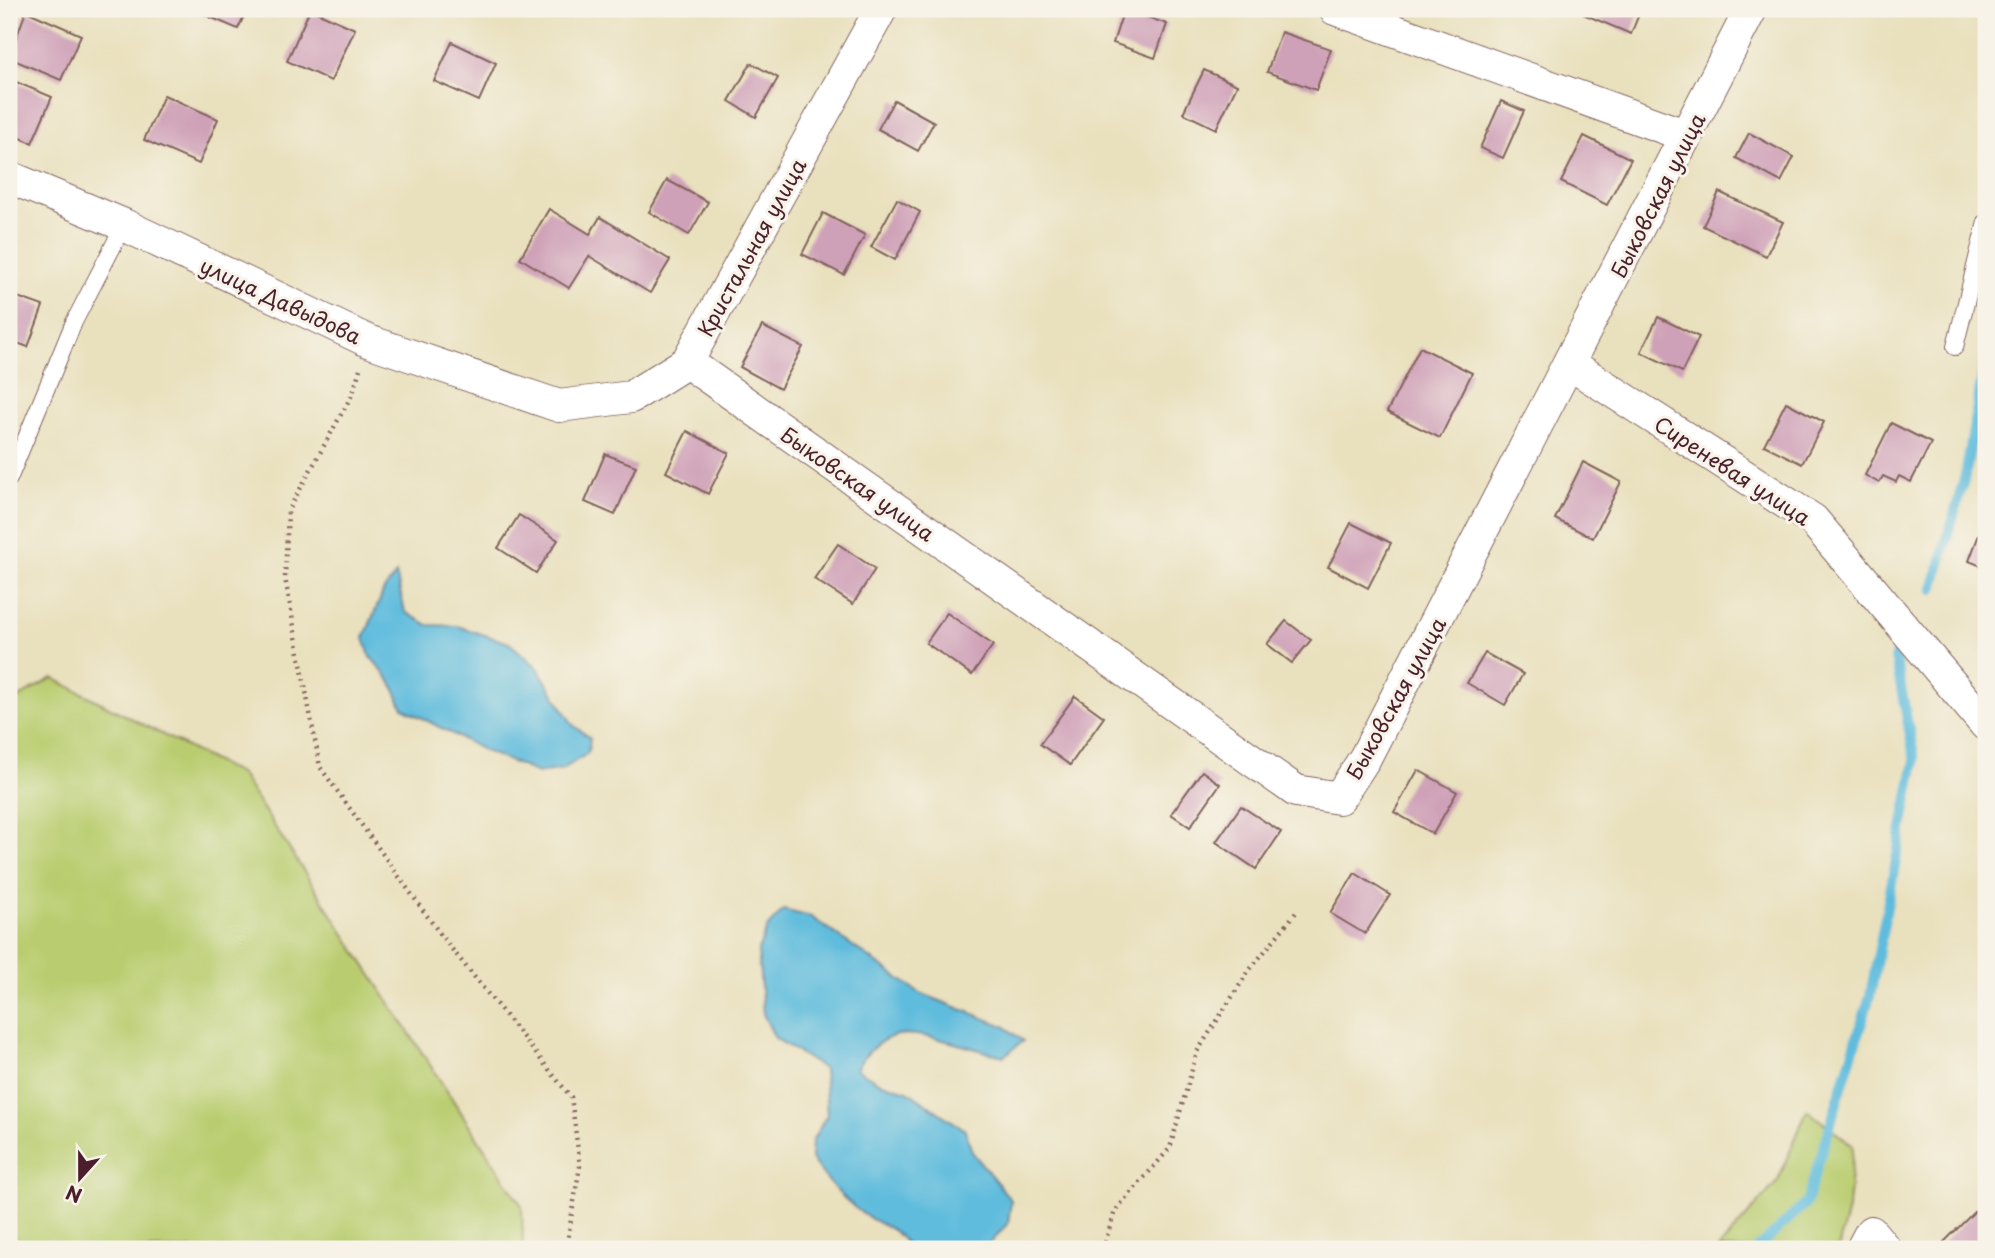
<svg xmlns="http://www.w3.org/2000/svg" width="1995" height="1258" font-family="'Playpen Sans',sans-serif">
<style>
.green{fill:#b9cd70;stroke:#82764e;stroke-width:2}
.water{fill:#5fbcdd;stroke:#546e84;stroke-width:2}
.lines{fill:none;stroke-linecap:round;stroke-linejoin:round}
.stream{stroke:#5fbcdd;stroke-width:10}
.building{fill:#cfa1b8}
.lane-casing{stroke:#82635e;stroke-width:18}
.street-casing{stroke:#82635e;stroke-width:34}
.path{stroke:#82635e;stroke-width:4.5;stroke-dasharray:2 5;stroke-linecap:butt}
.lane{stroke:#fff;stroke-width:16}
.street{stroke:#fff;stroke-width:32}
.labels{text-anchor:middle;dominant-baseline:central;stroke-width:6;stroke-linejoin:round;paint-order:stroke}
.street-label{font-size:21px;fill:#4a1f2b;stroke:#f7f3e8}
</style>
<rect width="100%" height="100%" fill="#f7f3e8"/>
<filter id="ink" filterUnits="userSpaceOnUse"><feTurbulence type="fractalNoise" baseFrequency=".0143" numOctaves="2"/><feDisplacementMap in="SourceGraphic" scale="14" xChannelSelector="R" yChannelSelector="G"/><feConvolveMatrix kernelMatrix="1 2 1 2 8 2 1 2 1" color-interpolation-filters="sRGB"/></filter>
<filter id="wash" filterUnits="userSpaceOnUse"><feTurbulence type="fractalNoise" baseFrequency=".00686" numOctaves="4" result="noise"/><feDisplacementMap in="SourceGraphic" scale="28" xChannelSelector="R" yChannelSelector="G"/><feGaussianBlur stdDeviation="1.57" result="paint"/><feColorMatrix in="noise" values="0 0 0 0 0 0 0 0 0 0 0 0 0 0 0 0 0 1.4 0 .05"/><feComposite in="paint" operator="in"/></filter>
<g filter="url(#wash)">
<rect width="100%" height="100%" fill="#e9e0bd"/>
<g class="green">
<path d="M53,678L241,775L522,1206L523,1249H9V703Z"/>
<path d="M1807,1110L1853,1146L1848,1209L1838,1249H1718L1778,1181Z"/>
</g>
<g class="water">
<path d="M396,574L405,612L428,625L457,626L509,643L537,667L573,725L590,738L588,753L563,769L538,773L485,751L403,708L392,683L370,656L364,638L384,590Z"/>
<path d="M783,910L811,917L920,993L1004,1026L1023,1041L1004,1056C977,1051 922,1030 897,1035C880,1039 864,1054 856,1069L879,1082L907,1091L965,1130L972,1152L1011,1200L1008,1223L985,1249H909C897,1226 881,1227 862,1213C841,1198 826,1179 811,1159L812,1141L827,1115L824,1069L775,1038L763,1014L758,951L767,928Z"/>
</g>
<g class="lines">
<g class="stream">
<path d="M1933,589L1966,472L1986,353"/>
<path d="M1757,1249L1806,1203L1870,996L1915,761L1895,656"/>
</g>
</g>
<g id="blocks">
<g class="building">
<path d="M191,9H247L238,29Z"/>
<path d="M310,9L355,29L331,81L287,61Z"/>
<path d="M1124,9L1167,24L1155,58L1113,43Z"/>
<path d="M1585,9H1641L1631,34L1583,14Z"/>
<path d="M26,11L81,35L61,80L9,58Z"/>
<path d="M1281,32L1331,49L1316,90L1267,72Z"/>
<path d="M452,42L496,63L479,101L434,81Z"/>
<path d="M751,63L778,78L756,117L729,101Z"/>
<path d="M1204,70L1237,85L1216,129L1183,113Z"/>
<path d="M9,79L52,97L32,143L9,133Z"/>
<path d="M164,95L218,119L199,164L144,140Z"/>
<path d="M894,100L934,122L918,151L878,129Z"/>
<path d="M1501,101L1524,111L1503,158L1480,148Z"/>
<path d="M1749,133L1794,157L1781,182L1736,158Z"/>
<path d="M1584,136L1631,159L1607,205L1561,182Z"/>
<path d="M667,180L708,202L689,235L649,212Z"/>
<path d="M1719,192L1783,222L1766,256L1703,226Z"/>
<path d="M897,199L920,212L895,260L871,247Z"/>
<path d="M549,209L590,234L600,217L670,260L650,293L589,256L569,288L520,258Z"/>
<path d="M823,213L865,235L844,275L802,254Z"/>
<path d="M9,294L43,306L28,347L9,340Z"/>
<path d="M1658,317L1699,337L1682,372L1641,352Z"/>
<path d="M762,326L803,347L780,389L740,367Z"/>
<path d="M1420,347L1472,373L1440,438L1387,412Z"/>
<path d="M1786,402L1824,422L1802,464L1764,445Z"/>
<path d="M1891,423L1931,443L1911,482L1899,476L1896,482L1883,476L1879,483L1865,475Z"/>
<path d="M687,431L729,453L708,494L666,472Z"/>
<path d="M605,454L636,466L615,515L585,502Z"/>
<path d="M1583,462L1621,482L1593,538L1555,519Z"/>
<path d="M519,515L558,540L536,573L498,548Z"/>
<path d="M1986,516V568L1969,561Z"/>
<path d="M1351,523L1391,543L1368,588L1328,567Z"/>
<path d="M838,544L875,569L853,604L814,579Z"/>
<path d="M947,613L993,645L972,675L926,643Z"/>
<path d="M1286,621L1311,640L1292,663L1267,644Z"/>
<path d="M1485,653L1523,674L1505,705L1467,683Z"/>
<path d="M1075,696L1104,717L1070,765L1040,744Z"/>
<path d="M1418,770L1457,792L1433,834L1394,812Z"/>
<path d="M1202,771L1220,784L1190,827L1171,814Z"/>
<path d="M1241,806L1281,832L1256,869L1216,842Z"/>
<path d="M1355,873L1390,895L1365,934L1330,913Z"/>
<path d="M1986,1200V1249H1949L1943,1243Z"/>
</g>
</g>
</g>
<g filter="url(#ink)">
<use href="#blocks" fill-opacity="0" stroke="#82635e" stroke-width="2"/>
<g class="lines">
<g class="lane-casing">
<g id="lane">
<path d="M1955,347L1986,222"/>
<path d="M9,479L74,322L124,225"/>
</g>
</g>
<g class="street-casing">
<g id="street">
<path d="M1335,9L1687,136"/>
<path d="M9,177L124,225L368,341L559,406L631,397L687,362L881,9"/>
<path d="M687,362L1296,791L1339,798L1365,758L1751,9"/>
<path d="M1570,364L1813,520L1986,725"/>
<path d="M1862,1249L1871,1232L1885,1249"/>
</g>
</g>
<g class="path">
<path d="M360,369L353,393L288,511L285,578L320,767L443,938L571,1097L580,1166L566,1249"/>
<path d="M1103,1249L1115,1211L1170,1148L1197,1052L1248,972L1298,910"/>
</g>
<use href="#lane" class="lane"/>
<use href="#street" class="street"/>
</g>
</g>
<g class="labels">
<g class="street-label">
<text transform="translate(1657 195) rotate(-63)">Быковская улица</text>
<text transform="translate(751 247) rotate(-61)">Кристальная улица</text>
<text transform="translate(281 300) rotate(25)">улица Давыдова</text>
<text transform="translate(1733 470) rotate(33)">Сиреневая улица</text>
<text transform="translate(858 483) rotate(35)">Быковская улица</text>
<text transform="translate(1395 698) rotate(-61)">Быковская улица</text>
</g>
</g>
<rect width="1995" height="1258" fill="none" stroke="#f7f3e8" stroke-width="35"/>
<g transform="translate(80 1178) rotate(201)" stroke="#f7f3e8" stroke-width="5" paint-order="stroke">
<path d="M0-5L12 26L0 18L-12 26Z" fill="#4a1f2b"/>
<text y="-10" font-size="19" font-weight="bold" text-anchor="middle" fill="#4a1f2b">N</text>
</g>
</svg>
